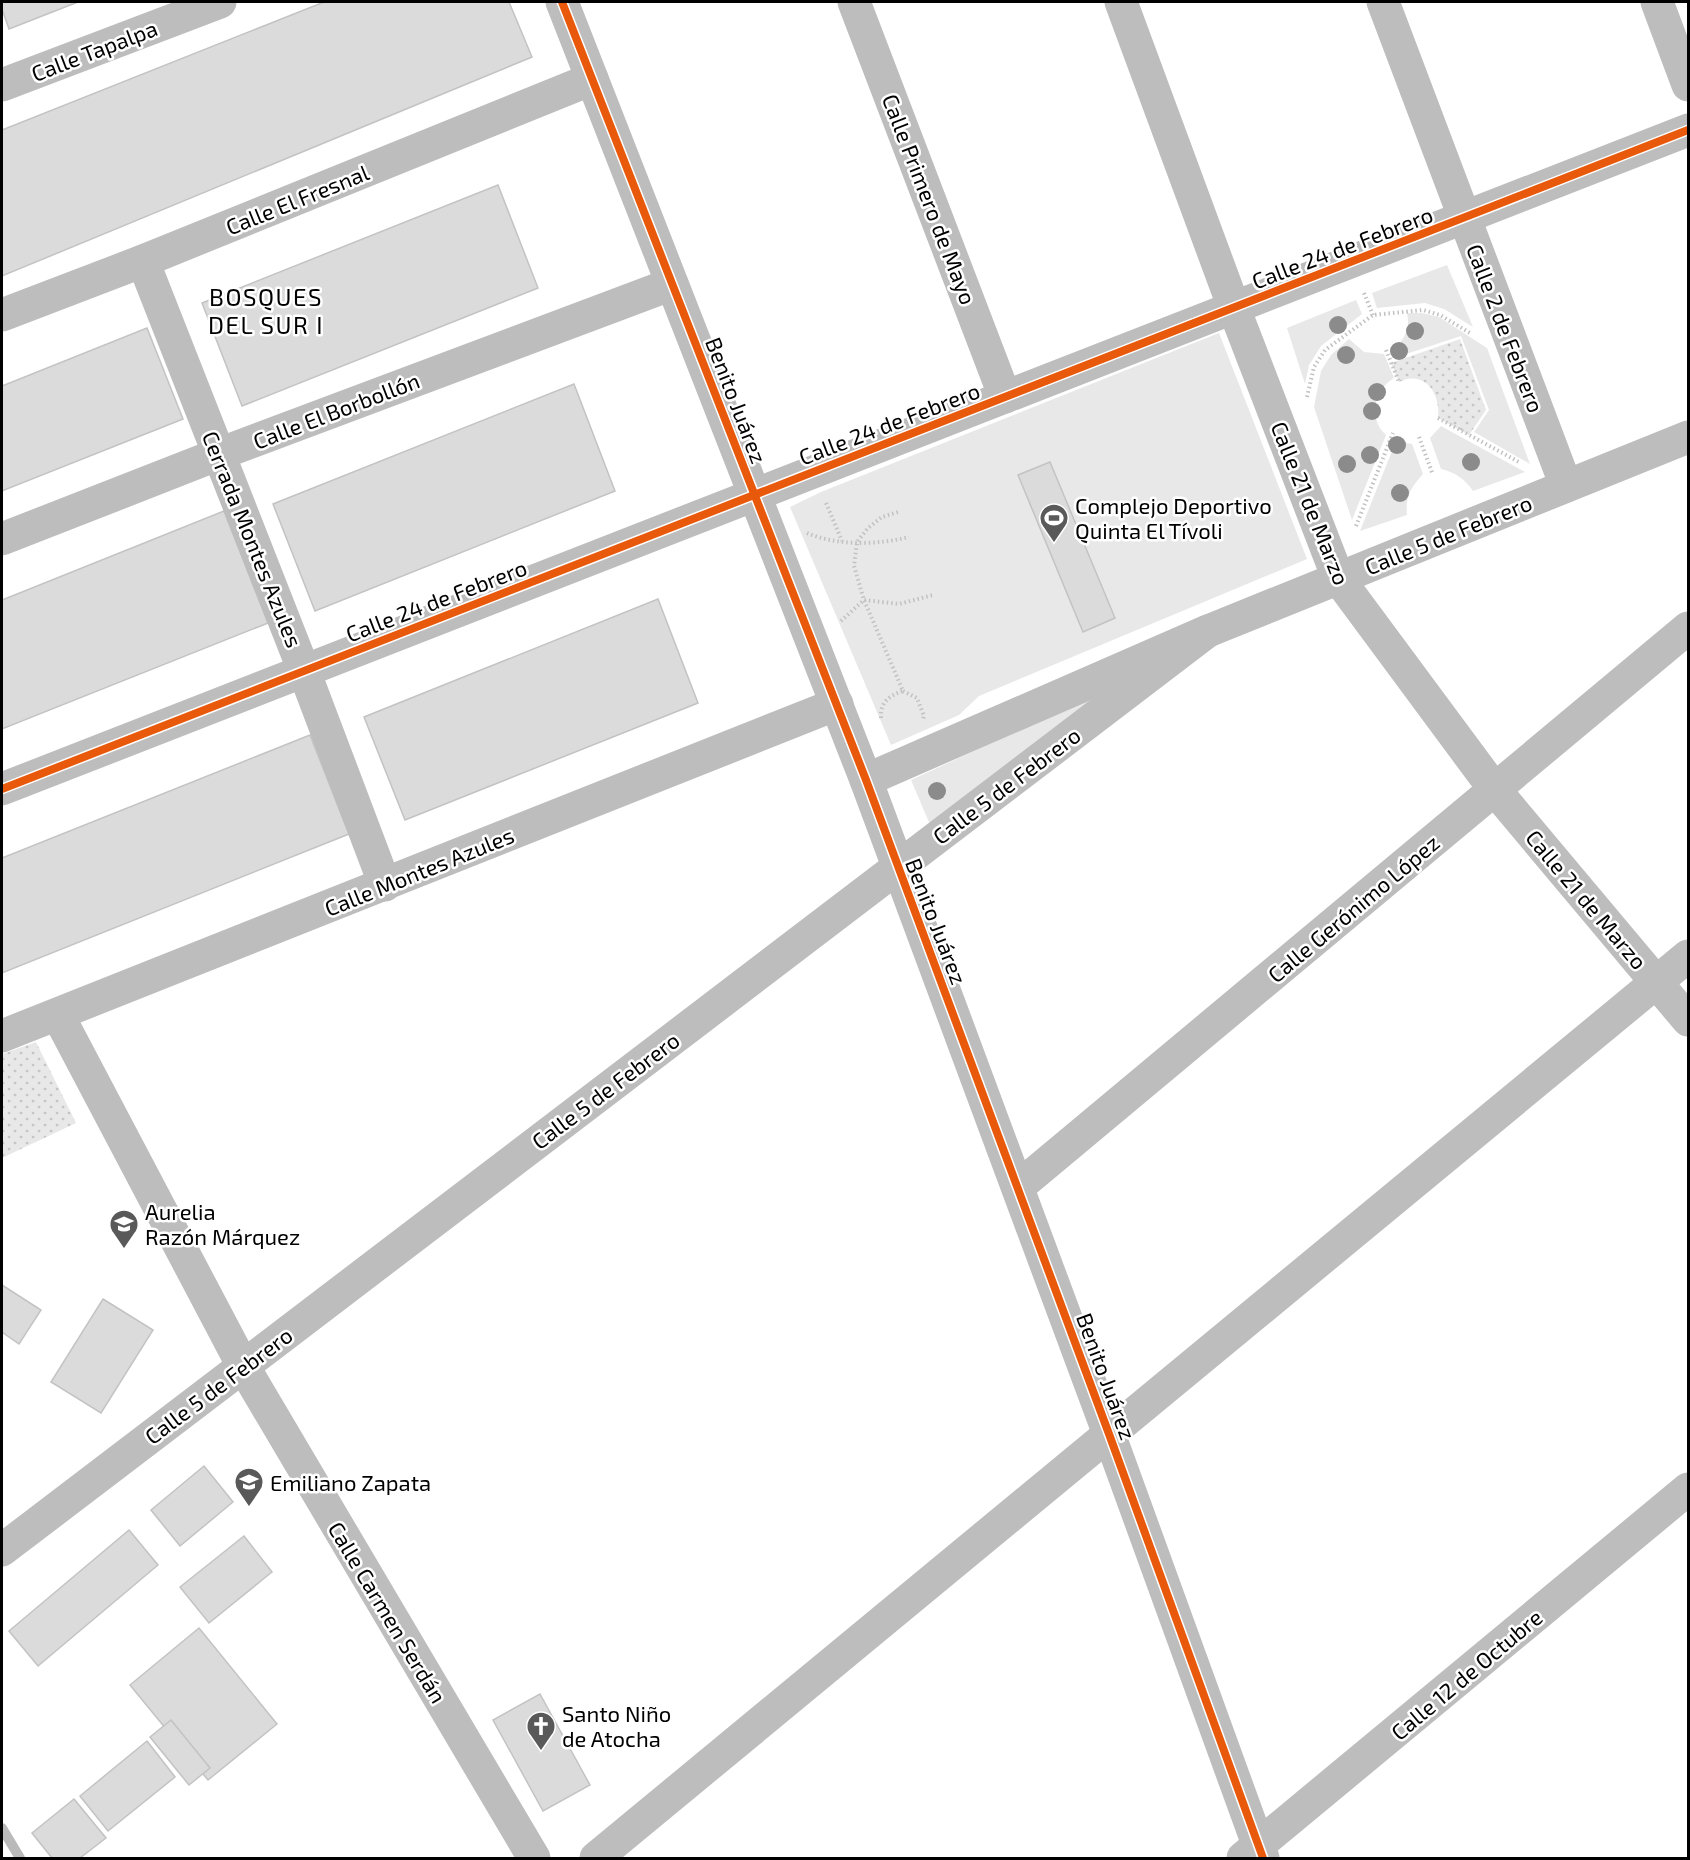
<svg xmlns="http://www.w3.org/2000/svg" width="1690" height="1860" font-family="'Exo 2',sans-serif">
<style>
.grass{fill:url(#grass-dots)}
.garden{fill:#e8e8e8}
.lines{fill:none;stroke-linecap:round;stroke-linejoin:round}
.stream{stroke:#bababa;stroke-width:10}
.building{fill:#dbdbdb;stroke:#c3c3c3;stroke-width:1.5}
.path{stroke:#c2c2c2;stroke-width:4;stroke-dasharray:1.5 3;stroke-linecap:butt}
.minor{stroke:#bdbdbd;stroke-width:33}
.cycleway-casing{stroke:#fff;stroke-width:11}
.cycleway{stroke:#e8590c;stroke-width:8}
.tree{fill:#8b8b8b}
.labels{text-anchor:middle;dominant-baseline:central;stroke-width:5;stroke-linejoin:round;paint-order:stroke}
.street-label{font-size:22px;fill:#000;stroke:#fff}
.poi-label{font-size:22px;fill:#000;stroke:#fff;text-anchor:start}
.neighbourhood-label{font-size:24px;letter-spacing:1.5px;fill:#000;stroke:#fff}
</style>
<defs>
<pattern id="grass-dots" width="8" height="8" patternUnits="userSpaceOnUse" patternTransform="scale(1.5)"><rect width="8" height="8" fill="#e8e8e8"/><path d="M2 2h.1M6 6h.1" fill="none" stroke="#c5c5c5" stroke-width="1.8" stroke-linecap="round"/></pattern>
</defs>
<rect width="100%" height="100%" fill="#fff"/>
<g class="grass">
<path d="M1460,339L1486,410L1469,435L1438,418C1441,394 1425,369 1399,382L1391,363Z"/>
<path d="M36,1042L76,1123L2,1158V1054Z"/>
</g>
<g class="garden">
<path d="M1447,265L1473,327L1444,309L1425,303L1377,308L1372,293Z"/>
<path d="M1356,300L1362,314L1321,346L1309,365L1305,384L1287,328Z"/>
<path d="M1407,313H1422L1439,317L1487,348L1530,464L1474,432L1489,410L1461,336L1394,358L1391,352C1403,341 1411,330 1407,313Z"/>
<path d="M1219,333L1307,559L979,696L959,715L891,745L790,507L821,492Z"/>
<path d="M1349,339L1364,352L1384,354L1394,378C1373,390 1368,419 1386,435L1352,520L1314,407L1321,371L1331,355Z"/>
<path d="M1441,426L1525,472L1473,491C1464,478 1456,473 1441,469L1430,438Z"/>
<path d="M1396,441L1412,444L1423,474C1411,487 1405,497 1407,515L1360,531Z"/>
<path d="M1087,699L1092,707L931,827L911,780Z"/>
</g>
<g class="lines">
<path class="stream" d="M2,1828L20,1858"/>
</g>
<g class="building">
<path d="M2,2H78L9,29L2,9Z"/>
<path d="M324,2H509L532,57L2,276V130Z"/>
<path d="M498,185L538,288L242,406L202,303Z"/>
<path d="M147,328L183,419L2,491V386Z"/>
<path d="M574,384L615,491L315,611L273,504Z"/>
<path d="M1050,462L1115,618L1083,632L1018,475Z"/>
<path d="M224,511L268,623L2,729V600Z"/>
<path d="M658,599L698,703L405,820L364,717Z"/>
<path d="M310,735L349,834L2,973V858Z"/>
<path d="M2,1285L41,1310L19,1344L2,1332Z"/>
<path d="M103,1299L153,1330L101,1413L51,1382Z"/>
<path d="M204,1466L233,1502L180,1546L151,1510Z"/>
<path d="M129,1530L158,1565L38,1666L9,1631Z"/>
<path d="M244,1536L272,1572L209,1623L180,1587Z"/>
<path d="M199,1628L277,1724L208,1780L130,1685Z"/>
<path d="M540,1694L590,1785L543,1811L493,1720Z"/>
<path d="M171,1720L210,1768L189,1785L150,1737Z"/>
<path d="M147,1741L175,1777L108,1831L80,1796Z"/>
<path d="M74,1799L106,1838L80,1858H52L32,1833Z"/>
</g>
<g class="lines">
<g class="path">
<path d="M1364,293L1373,315"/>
<path d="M1386,350L1399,382"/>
<path d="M1307,397L1314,367L1325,350L1373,315L1423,310L1440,315L1470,333"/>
<path d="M1438,418L1519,462"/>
<path d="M1419,437L1433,475"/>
<path d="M826,503L842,541"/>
<path d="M1356,526L1393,433"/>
<path d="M807,533C837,546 878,545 909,537"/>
<path d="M841,621L864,600L899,604L933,595"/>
<path d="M903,691L917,698L924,716L923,719"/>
<path d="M881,718C880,702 889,696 903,691L864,600L854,566L857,542L868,528L882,517L898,512"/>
</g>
<g class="minor">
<path d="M562,2L866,780L1109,1434L1263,1858"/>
<path d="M854,2L1005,397"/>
<path d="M1121,2L1240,324L1338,578L1495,790L1688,1020"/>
<path d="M1383,2L1566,486"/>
<path d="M1657,2L1688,85"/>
<path d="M2,85L220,2"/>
<path d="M143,261L304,671L385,885"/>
<path d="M2,315L143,261L592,79"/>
<path d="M2,539L219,454L672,284"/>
<path d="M866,780L1208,631L1688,437"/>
<path d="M2,789L1688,130"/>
<path d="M58,1015L243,1366L534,1858"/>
<path d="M2,1036L837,704"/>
<path d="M1018,1187L1688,628"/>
<path d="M2,1550L1208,631"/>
<path d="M596,1858L1688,956"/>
<path d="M1243,1858L1688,1489"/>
</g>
<g class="cycleway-casing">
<g id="cycleway">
<path d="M562,2L866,780L1109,1434L1263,1858"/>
<path d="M2,789L1688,130"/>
</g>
</g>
<use href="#cycleway" class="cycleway"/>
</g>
<g class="tree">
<circle cx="1338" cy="325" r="9"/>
<circle cx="1415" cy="331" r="9"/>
<circle cx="1399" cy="351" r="9"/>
<circle cx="1346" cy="355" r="9"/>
<circle cx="1377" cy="392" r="9"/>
<circle cx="1372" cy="411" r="9"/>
<circle cx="1397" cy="445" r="9"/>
<circle cx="1370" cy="455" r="9"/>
<circle cx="1471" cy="462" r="9"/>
<circle cx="1347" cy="464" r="9"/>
<circle cx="1400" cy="493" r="9"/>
<circle cx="937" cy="791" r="9"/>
</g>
<defs>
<g id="stadium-pin" transform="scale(1.5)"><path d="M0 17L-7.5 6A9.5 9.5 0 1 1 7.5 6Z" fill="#595959" stroke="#fff"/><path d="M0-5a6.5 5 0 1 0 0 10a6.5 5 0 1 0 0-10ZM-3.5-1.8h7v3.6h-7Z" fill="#fff"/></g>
<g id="school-pin" transform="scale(1.5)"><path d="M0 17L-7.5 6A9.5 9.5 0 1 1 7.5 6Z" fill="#595959" stroke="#fff"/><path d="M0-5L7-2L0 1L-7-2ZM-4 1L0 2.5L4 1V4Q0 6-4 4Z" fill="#fff"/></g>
<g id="church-pin" transform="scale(1.5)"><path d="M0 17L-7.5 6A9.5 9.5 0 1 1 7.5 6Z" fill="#595959" stroke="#fff"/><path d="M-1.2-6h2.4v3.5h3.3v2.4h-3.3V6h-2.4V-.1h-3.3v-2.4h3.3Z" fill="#fff"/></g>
</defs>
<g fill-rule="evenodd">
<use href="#stadium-pin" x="1054" y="518"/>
<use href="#school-pin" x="124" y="1224"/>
<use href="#school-pin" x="249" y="1482"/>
<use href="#church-pin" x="541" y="1726"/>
</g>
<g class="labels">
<g class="street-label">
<text transform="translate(94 50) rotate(-21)">Calle Tapalpa</text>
<text transform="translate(297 199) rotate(-22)">Calle El Fresnal</text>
<text transform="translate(930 199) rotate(69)">Calle Primero de Mayo</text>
<text transform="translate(1342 247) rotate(-21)">Calle 24 de Febrero</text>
<text transform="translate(1506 328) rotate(69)">Calle 2 de Febrero</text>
<text transform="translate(737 400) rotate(69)">Benito Juárez</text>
<text transform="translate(336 410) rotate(-21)">Calle El Borbollón</text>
<text transform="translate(889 423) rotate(-21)">Calle 24 de Febrero</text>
<text transform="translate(1311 503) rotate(68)">Calle 21 de Marzo</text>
<text transform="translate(1448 534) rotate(-22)">Calle 5 de Febrero</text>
<text transform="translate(253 539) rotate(68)">Cerrada Montes Azules</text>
<text transform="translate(436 600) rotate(-21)">Calle 24 de Febrero</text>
<text transform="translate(1006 785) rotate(-37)">Calle 5 de Febrero</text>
<text transform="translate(419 871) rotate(-22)">Calle Montes Azules</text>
<text transform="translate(1587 899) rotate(50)">Calle 21 de Marzo</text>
<text transform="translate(1353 908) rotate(-40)">Calle Gerónimo López</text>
<text transform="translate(937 921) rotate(69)">Benito Juárez</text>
<text transform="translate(605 1090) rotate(-37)">Calle 5 de Febrero</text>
<text transform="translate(1107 1376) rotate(70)">Benito Juárez</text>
<text transform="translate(218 1385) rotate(-37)">Calle 5 de Febrero</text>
<text transform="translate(388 1612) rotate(59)">Calle Carmen Serdán</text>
<text transform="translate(1466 1674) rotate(-40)">Calle 12 de Octubre</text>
</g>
<g class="poi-label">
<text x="1075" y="505">Complejo Deportivo<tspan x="1075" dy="25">Quinta El Tívoli</tspan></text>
<text x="145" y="1211">Aurelia<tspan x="145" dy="25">Razón Márquez</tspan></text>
<text x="270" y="1482">Emiliano Zapata</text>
<text x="562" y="1713">Santo Niño<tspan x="562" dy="25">de Atocha</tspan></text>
</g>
<g class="neighbourhood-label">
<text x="266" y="296">BOSQUES<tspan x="266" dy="28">DEL SUR I</tspan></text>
</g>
</g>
<rect width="1690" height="1860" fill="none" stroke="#000000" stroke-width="6"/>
</svg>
